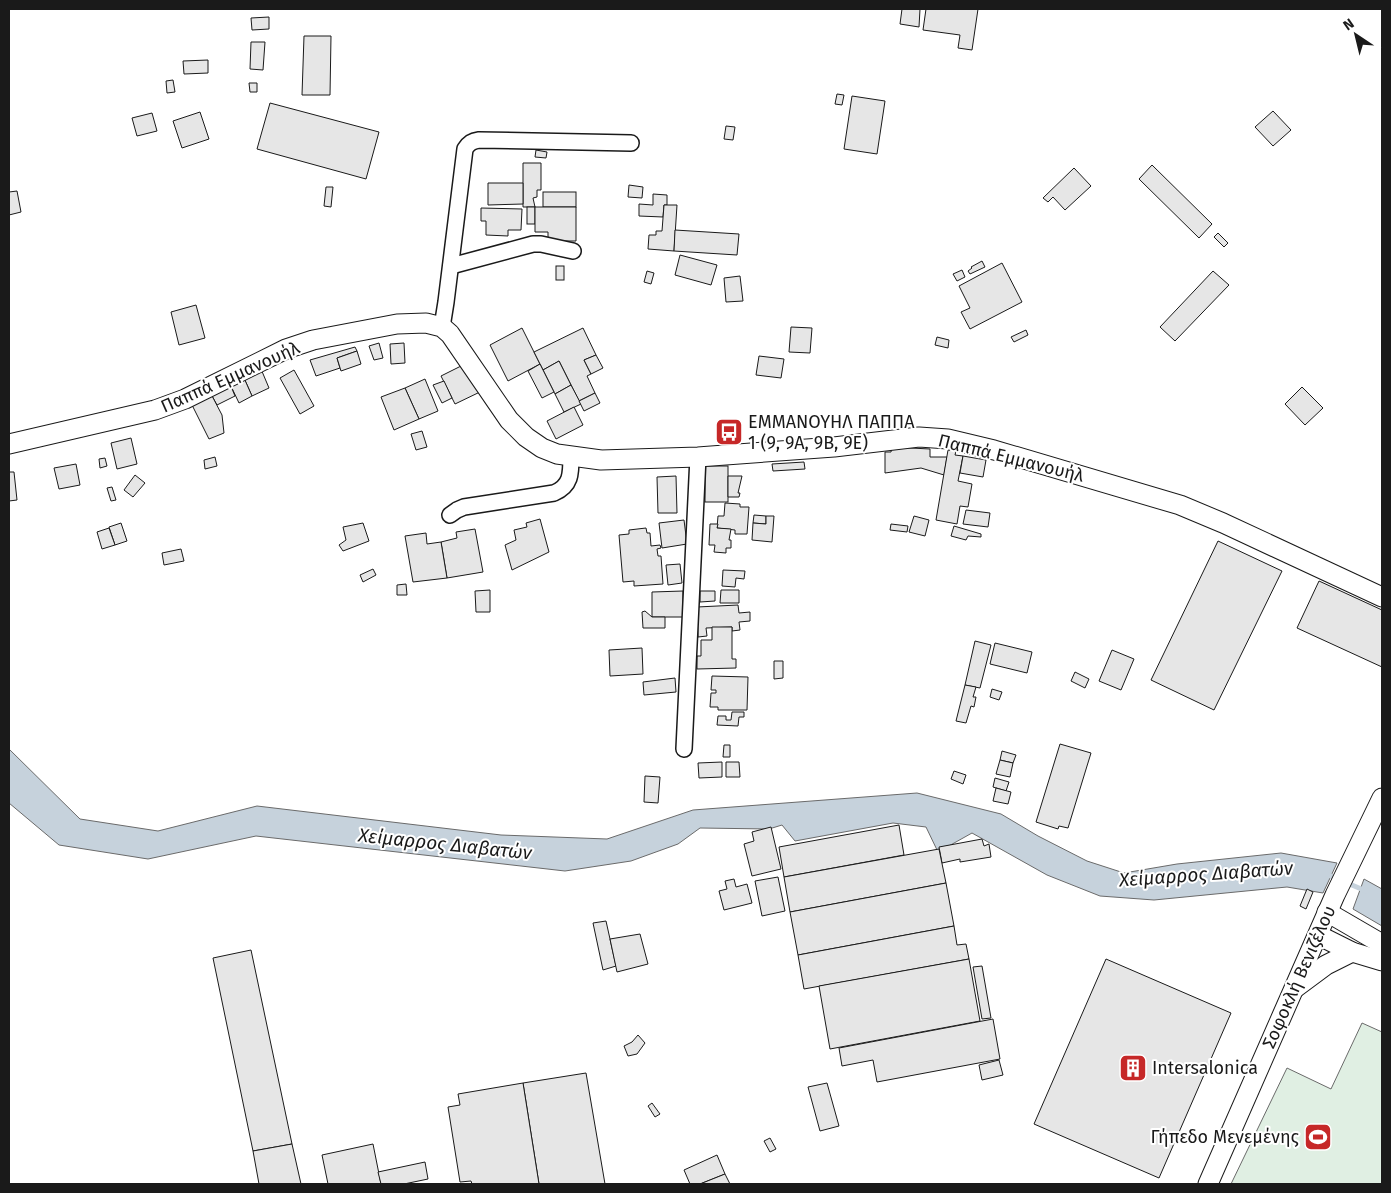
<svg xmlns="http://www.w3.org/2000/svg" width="1391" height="1193" font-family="'Fira Sans',sans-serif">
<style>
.green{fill:#e0efe3;stroke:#6a6a6a}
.water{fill:#c6d2dc;stroke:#6a6a6a}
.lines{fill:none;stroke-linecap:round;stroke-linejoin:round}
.stream{stroke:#c6d2dc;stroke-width:5}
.building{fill:#e6e6e6;stroke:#1a1a1a}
.minor-casing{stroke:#1a1a1a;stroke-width:18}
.tertiary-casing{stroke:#1a1a1a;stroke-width:21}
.minor{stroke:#fff;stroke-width:15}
.tertiary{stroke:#fff;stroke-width:19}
.labels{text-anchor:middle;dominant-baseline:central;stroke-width:4;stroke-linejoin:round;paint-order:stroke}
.street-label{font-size:18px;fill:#1a1a1a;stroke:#fff}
.poi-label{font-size:18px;fill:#1a1a1a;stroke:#fff;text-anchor:start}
.water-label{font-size:19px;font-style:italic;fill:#1a1a1a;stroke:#fff}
</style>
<rect width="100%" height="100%" fill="#fff"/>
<path class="green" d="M1362,1023L1382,1032V1184H1231L1287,1068L1331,1089Z"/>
<g class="water">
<path d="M9,749L80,819L158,831L257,806L501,835L607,839L693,810L917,793L1001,814L1038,836L1087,861L1124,873L1177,864L1281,853L1337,863L1323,893L1287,887L1154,900L1100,896L1047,875L972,833L938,852L926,827L893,823L795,841L782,825L769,829L700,828L678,844L631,861L565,871L256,836L148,859L59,845L9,803Z"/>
<path d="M1364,879L1382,889V926L1353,909Z"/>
</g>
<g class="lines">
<path class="stream" d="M1326,874L1366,891"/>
</g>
<g class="building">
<path d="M902,9H920L919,27L900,24Z"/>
<path d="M926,9H978L972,50L958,48L960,35L923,30Z"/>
<path d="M269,17V29L252,30L251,18Z"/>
<path d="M304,36H331L330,95H302Z"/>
<path d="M251,42H265L263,70L250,69Z"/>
<path d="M208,60V73L184,74L183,61Z"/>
<path d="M173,80L175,92L167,93L166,81Z"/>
<path d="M249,83H257V92H250Z"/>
<path d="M837,94L844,95L842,105L835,104Z"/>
<path d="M852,96L885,101L877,154L844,149Z"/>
<path d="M270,103L379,132L366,179L257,149Z"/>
<path d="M1273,111L1291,130L1273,146L1255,127Z"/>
<path d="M200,112L209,139L182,148L173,121Z"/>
<path d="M152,113L157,131L137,136L132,118Z"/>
<path d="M726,126L735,127L733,140L724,139Z"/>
<path d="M536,150L547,152L546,158L535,157Z"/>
<path d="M523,163H541V190H537V197L533,198L535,207H523Z"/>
<path d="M1152,165L1212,224L1199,238L1139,179Z"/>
<path d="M1074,168L1091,186L1065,210L1053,197L1048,202L1043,198Z"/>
<path d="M488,183H523V204L488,205Z"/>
<path d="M629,185L643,187L642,198L628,197Z"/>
<path d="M326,187H333L331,207L324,206Z"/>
<path d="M17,191L21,212L9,215V192Z"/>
<rect x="543" y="192" width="33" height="15"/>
<path d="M653,194L667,195V205H664L663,217L639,216V204L653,205Z"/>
<path d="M664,205H677L674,251L648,249L649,235H656V231H662Z"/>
<rect x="527" y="207" width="8" height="17"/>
<path d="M535,207H576V241H548V232H535Z"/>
<path d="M481,208L522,209L521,230H508V236L486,235V221H481Z"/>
<path d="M675,230L739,234L737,255L674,251Z"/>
<path d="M1218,233L1228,243L1224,247L1214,237Z"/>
<path d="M680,255L717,265L711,285L675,275Z"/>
<path d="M982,261L985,267L970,274L968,271L972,268L971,267Z"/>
<path d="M1002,263L1022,302L970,329L961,312L970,308L959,286Z"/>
<rect x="556" y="266" width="8" height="14"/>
<path d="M962,270L965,277L957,281L953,274Z"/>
<path d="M647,271L654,273L651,284L644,282Z"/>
<path d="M1213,271L1229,285L1175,341L1160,327Z"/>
<path d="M740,276L743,301L726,302L724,278Z"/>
<path d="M196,305L205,338L179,345L171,312Z"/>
<path d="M791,327L812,328L810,353L789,352Z"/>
<path d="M522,328L540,364L508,381L490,345Z"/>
<path d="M583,328L596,355L584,360L591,374L587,376L595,393L579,401L559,361L543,370L534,352Z"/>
<path d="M1026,330L1028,335L1014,342L1011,337Z"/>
<path d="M937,337L949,340L948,348L935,345Z"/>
<path d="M379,343L383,358L374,360L369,346Z"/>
<path d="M404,343L405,363L391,364L390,344Z"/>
<path d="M355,347L357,351L337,358L340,368L316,376L310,360Z"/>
<path d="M357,351L361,364L341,371L337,358Z"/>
<path d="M596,355L603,368L591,374L584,360Z"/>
<path d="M759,356L784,359L781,378L756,375Z"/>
<path d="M559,361L571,385L555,394L543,370Z"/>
<path d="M467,363L482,391L455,404L441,376Z"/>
<path d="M540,364L554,392L542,398L528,371Z"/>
<path d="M261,369L269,388L252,396L244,378Z"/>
<path d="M294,370L314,406L300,414L280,378Z"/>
<path d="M244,378L252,396L239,403L230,384Z"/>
<path d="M425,379L438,411L419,419L405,388Z"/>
<path d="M444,381L452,398L442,403L433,385Z"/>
<path d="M230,384L235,396L217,405L211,394Z"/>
<path d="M571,385L581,404L564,412L555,394Z"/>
<path d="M1302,387L1323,408L1305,425L1285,404Z"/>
<path d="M405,388L419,419L394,430L381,397Z"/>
<path d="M595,393L600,403L584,411L579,401Z"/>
<path d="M211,394L222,415L224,433L209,439L191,403Z"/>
<path d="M574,407L583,425L556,439L547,421Z"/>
<path d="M422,431L427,447L416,450L411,434Z"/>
<path d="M131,438L137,464L117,469L111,443Z"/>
<path d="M892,447L930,449V457H947L944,475L921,468L885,473V452H891Z"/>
<path d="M948,450L956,451L955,455L963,456L958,481L972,484L968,507L960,506L957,524L936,520Z"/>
<path d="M963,456L986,460L983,477L960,473Z"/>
<path d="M215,457L217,466L205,469L204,460Z"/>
<path d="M105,458L107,466L100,468L99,459Z"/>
<path d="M804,462L805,469L773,471L772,464Z"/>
<path d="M76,464L80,485L59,489L54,468Z"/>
<rect x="705" y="466" width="23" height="36"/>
<path d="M9,472H14L17,500L9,501Z"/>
<path d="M135,475L145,483L133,497L124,490Z"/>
<path d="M676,476L677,513H658L657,477Z"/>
<path d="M728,476H742L738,493H740L739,497H728Z"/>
<path d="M112,487L116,500L111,501L107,488Z"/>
<path d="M725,503L740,504V507H749L747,534H735V530L717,528L718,516H724Z"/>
<path d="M966,510L990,513L988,527L963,524Z"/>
<path d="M754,515L766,516V524L753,523Z"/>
<path d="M766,516H774L772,542L752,540L753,523L766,524Z"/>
<path d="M914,516L929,520L925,536L909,532Z"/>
<path d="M540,519L549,552L512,570L505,545L516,540L514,530L527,527L526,523Z"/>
<path d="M684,520L687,544L662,548L659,523Z"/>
<path d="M121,523L127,541L115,545L109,527Z"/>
<path d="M363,523L369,541L343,551L339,545L346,540L343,527Z"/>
<path d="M710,524H718L717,528L731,529L729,540H731V548H726V553L714,552L715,545H709Z"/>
<path d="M891,524L908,526L907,532L890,530Z"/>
<path d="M954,526L981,534V537L968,536L966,540L951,536Z"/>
<path d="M109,528L115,545L102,549L97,532Z"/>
<path d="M646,528L647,533H650L651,546L660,545L661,548L657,549L658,556H661L663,584L634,586V581L623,582L619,535L629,534V530Z"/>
<path d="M475,529L483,572L447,578L441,542L457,538L456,532Z"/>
<path d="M426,533L427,544L441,542L447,578L413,582L405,536Z"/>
<path d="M1218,541L1282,571L1214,710L1151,680Z"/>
<path d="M181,549L184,561L164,565L162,553Z"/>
<path d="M680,564L682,583L668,585L666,565Z"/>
<path d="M373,569L376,575L363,582L360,575Z"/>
<path d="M723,570L745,571L744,579L736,578L735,587L722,586Z"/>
<path d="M1319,581L1382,610V667L1297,628Z"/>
<path d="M406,584L407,595H397V585Z"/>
<path d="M490,590V612H476L475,591Z"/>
<path d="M721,590H739V603H720Z"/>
<path d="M683,591V617H652V592Z"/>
<path d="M700,591H715V601L700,602Z"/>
<path d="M738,605L739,613L750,612V621L739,622L740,630L732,631V627L706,628L707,636L698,637L697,607Z"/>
<path d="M645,611L652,617H665V628H643L642,612Z"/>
<path d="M712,627H732V659H736V668L697,669V656H701V640H712Z"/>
<path d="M975,641L991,645L980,688L965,685Z"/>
<path d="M995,643L1032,652L1027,673L990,664Z"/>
<path d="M642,648L643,674L610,676L609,650Z"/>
<path d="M1112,650L1134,659L1121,690L1099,681Z"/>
<path d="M774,661H783V678L774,679Z"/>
<path d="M1075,672L1089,679L1085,688L1071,681Z"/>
<path d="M712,676L748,677L747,710H718V707H710L711,693H716V690H711Z"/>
<path d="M675,678L676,692L644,695L643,682Z"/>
<path d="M965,685L976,687L973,697H976L974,707L971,706L966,723L956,721Z"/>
<path d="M992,689L1002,692L999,700L990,697Z"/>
<path d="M732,712H744V717H739L738,726L717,725L718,716H726V720H731Z"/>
<path d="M1060,744L1091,753L1068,828L1059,826L1058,829L1036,822Z"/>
<path d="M724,745H730V757H723Z"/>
<path d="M1002,751L1016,755L1013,763L1000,760Z"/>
<path d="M1000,760L1013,763L1010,777L996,774Z"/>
<path d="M722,762V777L699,778L698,763Z"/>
<path d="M726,762H739L740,777H726Z"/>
<path d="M954,771L966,775L963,784L951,779Z"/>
<path d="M645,776L660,777L658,803L644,802Z"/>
<path d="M995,778L1009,782L1006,791L993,787Z"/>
<path d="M996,788L1011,792L1008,804L993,801Z"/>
<path d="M899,825L904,855L784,877L779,847Z"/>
<path d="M771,827L781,869L752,876L744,844L754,841L752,832Z"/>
<path d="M982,839L984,846L989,844L991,857L960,862V859L942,863L939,847Z"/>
<path d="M939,849L946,883L790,912L784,877Z"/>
<path d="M778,877L785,911L762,916L755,881Z"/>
<path d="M734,879L736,887L747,884L752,903L724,910L719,891L727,889L725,881Z"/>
<path d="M946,883L954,926L798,955L790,912Z"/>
<path d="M1307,889L1313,892L1306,909L1300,906Z"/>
<path d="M606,921L616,966L603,970L593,923Z"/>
<path d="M954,926L957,945L966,944L969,959L804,989L798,955Z"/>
<path d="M640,934L648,964L617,972L610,939Z"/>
<path d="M251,950L292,1144L253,1151L213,958Z"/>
<path d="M969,959L980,1021L830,1049L819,986Z"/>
<path d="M1106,959L1231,1013L1159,1178L1034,1124Z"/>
<path d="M982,966L991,1018L982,1019L973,967Z"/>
<path d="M993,1019L1000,1059L877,1082L873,1060L842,1066L839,1048Z"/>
<path d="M638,1035L645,1043L637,1054L628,1056L624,1046L632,1042Z"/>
<path d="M999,1060L1003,1075L982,1080L979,1065Z"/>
<path d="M586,1073L605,1184H539L523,1083Z"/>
<path d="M523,1083L539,1184H472L471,1181L460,1182L448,1107L460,1105L458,1094Z"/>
<path d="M827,1083L839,1126L820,1131L808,1087Z"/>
<path d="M652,1103L660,1114L655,1117L648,1106Z"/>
<path d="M770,1138L776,1149L770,1152L764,1141Z"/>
<path d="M292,1144L301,1184H259L253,1151Z"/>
<path d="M373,1144L381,1184H328L322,1155Z"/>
<path d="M717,1155L725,1174L700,1184H690L684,1170Z"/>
<path d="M425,1162L428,1179L404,1184H381L378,1172Z"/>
<path d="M725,1174L730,1184H700Z"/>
</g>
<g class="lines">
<g class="minor-casing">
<g id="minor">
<path d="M451,266L533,244H541L573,251"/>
<path d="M442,327L446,302L465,149C469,143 472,141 479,140L631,143"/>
<path d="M450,515L457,510L464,507L554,493C571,486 571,474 571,456"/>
<path d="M684,749L698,457"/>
</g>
</g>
<g class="tertiary-casing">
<g id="tertiary">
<path d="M9,444L155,410L185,399L286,349L313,340L397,324L426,323L442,327L450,334L509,420L526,437L542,448L557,454L601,460L698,457L834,447L919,437L948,439L994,450L1180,505L1223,523L1382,597"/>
<path d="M1327,912L1382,944"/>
<path d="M1318,935L1352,952L1382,961"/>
<path d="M1295,988L1326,965L1352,952"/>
<path d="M1208,1184L1335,895L1382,798"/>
</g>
</g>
<use href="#minor" class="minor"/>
<use href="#tertiary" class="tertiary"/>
</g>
<defs>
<g id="bus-square" transform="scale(1.4375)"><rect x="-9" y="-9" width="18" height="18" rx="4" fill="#c62828" stroke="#fff"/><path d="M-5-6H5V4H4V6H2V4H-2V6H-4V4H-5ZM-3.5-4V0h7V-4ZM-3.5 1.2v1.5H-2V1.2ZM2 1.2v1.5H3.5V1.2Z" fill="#fff"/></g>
<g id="building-square" transform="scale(1.4375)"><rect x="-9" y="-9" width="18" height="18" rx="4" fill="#c62828" stroke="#fff"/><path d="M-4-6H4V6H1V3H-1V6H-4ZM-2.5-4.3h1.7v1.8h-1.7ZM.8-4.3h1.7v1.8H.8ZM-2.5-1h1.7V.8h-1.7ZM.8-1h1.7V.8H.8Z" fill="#fff"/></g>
<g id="stadium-square" transform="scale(1.4375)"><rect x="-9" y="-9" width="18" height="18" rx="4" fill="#c62828" stroke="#fff"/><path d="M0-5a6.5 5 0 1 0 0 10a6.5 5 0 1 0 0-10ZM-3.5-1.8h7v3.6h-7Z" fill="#fff"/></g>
</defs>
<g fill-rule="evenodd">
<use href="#bus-square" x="729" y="432"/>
<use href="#building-square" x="1133" y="1068"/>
<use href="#stadium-square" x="1318" y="1137"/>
</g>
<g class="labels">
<g class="street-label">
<text transform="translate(230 377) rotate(-24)">Παππά Εμμανουήλ</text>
<text transform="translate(1011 458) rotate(14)">Παππά Εμμανουήλ</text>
<text transform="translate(1299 977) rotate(-66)">Σοφοκλή Βενιζέλου</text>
</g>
<g class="poi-label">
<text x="748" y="422">ΕΜΜΑΝΟΥΗΛ ΠΑΠΠΑ<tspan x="748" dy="21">1 (9, 9Α, 9Β, 9Ε)</tspan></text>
<text x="1152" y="1068">Intersalonica</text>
<text x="1299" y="1137" text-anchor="end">Γήπεδο Μενεμένης</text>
</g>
<g class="water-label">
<text transform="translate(445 844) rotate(6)">Χείμαρρος Διαβατών</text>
<text transform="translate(1206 874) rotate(-4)">Χείμαρρος Διαβατών</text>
</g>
</g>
<rect width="1391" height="1193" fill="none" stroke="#1a1a1a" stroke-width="20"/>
<g transform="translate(1356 35) rotate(325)" stroke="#ffffff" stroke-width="4" paint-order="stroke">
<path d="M0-4L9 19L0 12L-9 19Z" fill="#1a1a1a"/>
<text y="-8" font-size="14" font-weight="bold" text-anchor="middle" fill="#1a1a1a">N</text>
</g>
</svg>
